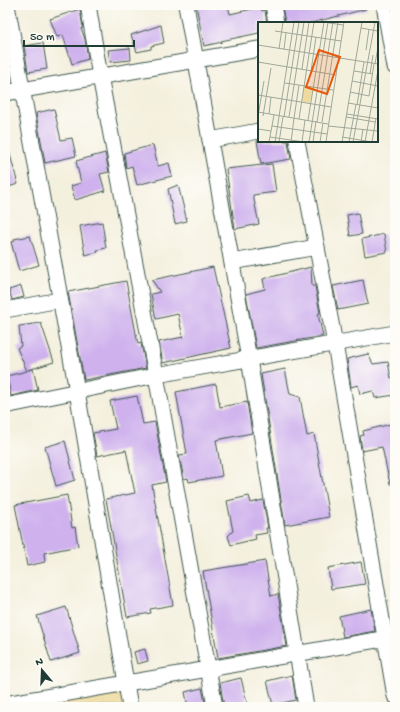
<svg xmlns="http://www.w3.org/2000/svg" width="400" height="712" font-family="'Gochi Hand',sans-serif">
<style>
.sand{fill:#eeda9e;stroke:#868c69}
.building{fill:#ceb1ed}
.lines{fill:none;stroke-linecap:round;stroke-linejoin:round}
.minor-casing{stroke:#3f584e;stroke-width:17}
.minor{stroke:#fff;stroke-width:15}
.inset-road{fill:none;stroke:#9fa89a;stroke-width:1}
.view{fill:#e8590c;fill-opacity:0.15;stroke:#e8590c;stroke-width:2}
.inset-edge{fill:none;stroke:#1f3d34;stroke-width:2}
</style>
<rect width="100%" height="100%" fill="#fdfcf7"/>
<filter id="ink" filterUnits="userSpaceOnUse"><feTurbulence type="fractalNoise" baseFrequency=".025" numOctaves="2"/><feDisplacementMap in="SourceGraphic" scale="8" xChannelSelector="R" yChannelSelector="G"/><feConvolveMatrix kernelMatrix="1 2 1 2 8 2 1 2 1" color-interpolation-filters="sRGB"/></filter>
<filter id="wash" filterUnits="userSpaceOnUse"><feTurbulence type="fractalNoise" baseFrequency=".012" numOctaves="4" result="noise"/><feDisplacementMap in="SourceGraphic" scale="16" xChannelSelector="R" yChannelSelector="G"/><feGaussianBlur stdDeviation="0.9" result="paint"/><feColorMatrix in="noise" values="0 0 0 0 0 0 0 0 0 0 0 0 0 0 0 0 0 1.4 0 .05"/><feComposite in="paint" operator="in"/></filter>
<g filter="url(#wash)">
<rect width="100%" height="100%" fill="#f4f0de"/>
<path class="sand" d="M121,685L125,707H5Z"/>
<g id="blocks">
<g class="building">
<path d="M196,5H228L230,14L261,7L262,11L265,10L267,23H259V33L221,41L222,42L204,46Z"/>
<path d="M286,5H366V9L311,23H285L282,6Z"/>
<path d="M80,9L83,28H81L85,39L88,59L72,64L63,35L57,37L50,19Z"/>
<path d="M161,25L164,43L151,46V49L137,52L131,35Z"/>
<path d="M43,43L47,69L28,72L24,46Z"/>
<path d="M130,48L131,60L110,62L108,50Z"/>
<path d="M54,109L61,140L72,138L76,156L45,163L36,113Z"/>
<path d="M257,141H288L291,159L261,164Z"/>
<path d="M153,145L158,166L169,163L172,176L137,185L132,166L126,168L124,153Z"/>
<path d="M5,151H9L18,184L5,188Z"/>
<path d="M105,153L109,172L100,174L105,191L75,200L71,186L81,183L76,161Z"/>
<path d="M272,164L276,192L253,195L259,224L235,229L226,169Z"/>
<path d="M178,185L187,221L175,224L168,189Z"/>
<path d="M358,213L362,234L350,236L347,215Z"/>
<path d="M102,222L106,248L97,250L98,252L85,255L80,226Z"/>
<path d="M384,234L387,252L365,256L362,239Z"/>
<path d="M30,236L39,265L19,271L11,242L15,241L14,239Z"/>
<path d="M213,267L231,348L163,363L159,342L183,337L178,314L156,319L151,294L160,292L152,280Z"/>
<path d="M311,267L312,286H315L320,313L318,314L323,336L256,348L246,294L265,289L263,279Z"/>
<path d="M363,280L368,304L338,310L333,286Z"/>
<path d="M126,281L138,344L141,343L146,368L84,380L68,292Z"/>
<path d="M21,286L24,297L12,300L9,290Z"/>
<path d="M41,323L54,362L28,370L33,369L38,390L11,396L7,376L27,371L17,348L21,346L19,326Z"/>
<path d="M368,354L373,364L388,362L391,378L395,377V395L375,398L373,391L360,394L358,385L351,387L347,359Z"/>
<path d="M285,369L290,394L300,397L307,436L314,434L329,517L285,525L261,374Z"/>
<path d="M216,384L220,407L247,402L252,433L216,440L222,476L189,482L188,478L184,479L179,455L187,454L176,392Z"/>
<path d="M137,396L143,424L155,422L166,482L152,485L173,605L150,609L151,613L127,617L106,499L135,493L126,450L97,456L93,433L116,429L110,401Z"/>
<path d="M395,423V483L390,484L382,447L362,451L360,436L364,435L363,431Z"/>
<path d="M65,441L75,480L56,486L45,447Z"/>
<path d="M67,495L72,528L75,527L78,546L44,553L45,562L27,566L15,505Z"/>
<path d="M249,496L251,503L263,500L268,528H266L267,533L255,535L256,539L231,545L228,536L233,531L227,501Z"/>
<path d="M265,561L271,596L278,594L287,646L218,658L203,571Z"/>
<path d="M361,562L365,584L331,589L328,568Z"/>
<path d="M66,607L80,653L51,662L37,616Z"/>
<path d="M371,609L375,631L343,637L339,616Z"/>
<path d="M145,649L148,661L137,664L134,652Z"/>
<path d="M292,675L296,700L273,705L267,681Z"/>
<path d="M241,678L248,707H224L220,683Z"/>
<path d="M202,688L206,707H188L185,692Z"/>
</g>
</g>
</g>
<g filter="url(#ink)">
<use href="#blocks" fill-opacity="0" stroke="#3f584e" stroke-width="1"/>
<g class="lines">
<g class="minor-casing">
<g id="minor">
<path d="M7,5L77,391L130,707"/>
<path d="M88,5L100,76L156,375L215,707"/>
<path d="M186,5L249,359L306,707"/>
<path d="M273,5L276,23"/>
<path d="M384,5L395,67"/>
<path d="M5,93L259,49"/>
<path d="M210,140L259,131"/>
<path d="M297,141L335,344L395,696"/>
<path d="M232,262L317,247"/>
<path d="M5,310L60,300"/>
<path d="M5,406L156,375L395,333"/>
<path d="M5,704L394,637"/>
</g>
</g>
<use href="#minor" class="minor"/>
</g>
</g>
<g transform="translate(258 22)">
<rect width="120" height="120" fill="#f4f0de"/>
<path d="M46,64L55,65L52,81L44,80Z" fill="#eeda9e"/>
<path class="inset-road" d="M65,0L85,3M103,6L120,9M17,9L83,19M0,23L120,42M21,27L25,0M26,27L28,11M108,28L111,7M0,40L78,53M117,42L120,25M44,47L51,0M53,49L58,15M96,49L115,52M112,52L115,33M94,59L120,64M27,61L75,68M92,70L111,74M0,73L73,85M111,74L116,42M90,81L120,86M99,83L106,40M0,90L70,102M11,92L13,75M89,92L120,97M0,94L6,59M5,94L13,46M26,95L41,0M31,95L46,0M88,95L117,100M36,96L41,63M41,97L56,0M50,98L66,0M59,100L75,0M64,100L80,0M14,104L69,112M70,104L120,109M0,107L13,109M12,115L46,120M84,115L114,120L118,96M11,120L16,93M17,120L36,0M21,120L25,95M33,120L36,96M44,120L47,98M51,120L70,0M55,120L58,99M62,120L65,101M68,120L86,0M84,120L104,0M91,120L98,82M95,120L117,0M103,120L105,107M107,120L120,48"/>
<path class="view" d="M61,28L82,35L69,72L48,65Z"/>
<rect width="120" height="120" class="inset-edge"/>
</g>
<rect width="400" height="712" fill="none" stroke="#fdfcf7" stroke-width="20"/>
<g transform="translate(42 670) rotate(341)" stroke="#fdfcf7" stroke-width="3" paint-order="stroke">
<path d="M0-3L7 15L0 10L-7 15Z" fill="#1f3d34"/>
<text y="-6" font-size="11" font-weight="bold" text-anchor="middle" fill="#1f3d34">N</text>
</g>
<path d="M24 40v6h110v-6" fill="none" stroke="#1f3d34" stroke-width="2"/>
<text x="30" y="40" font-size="12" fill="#1f3d34" stroke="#fdfcf7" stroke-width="3" paint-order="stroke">50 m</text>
</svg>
